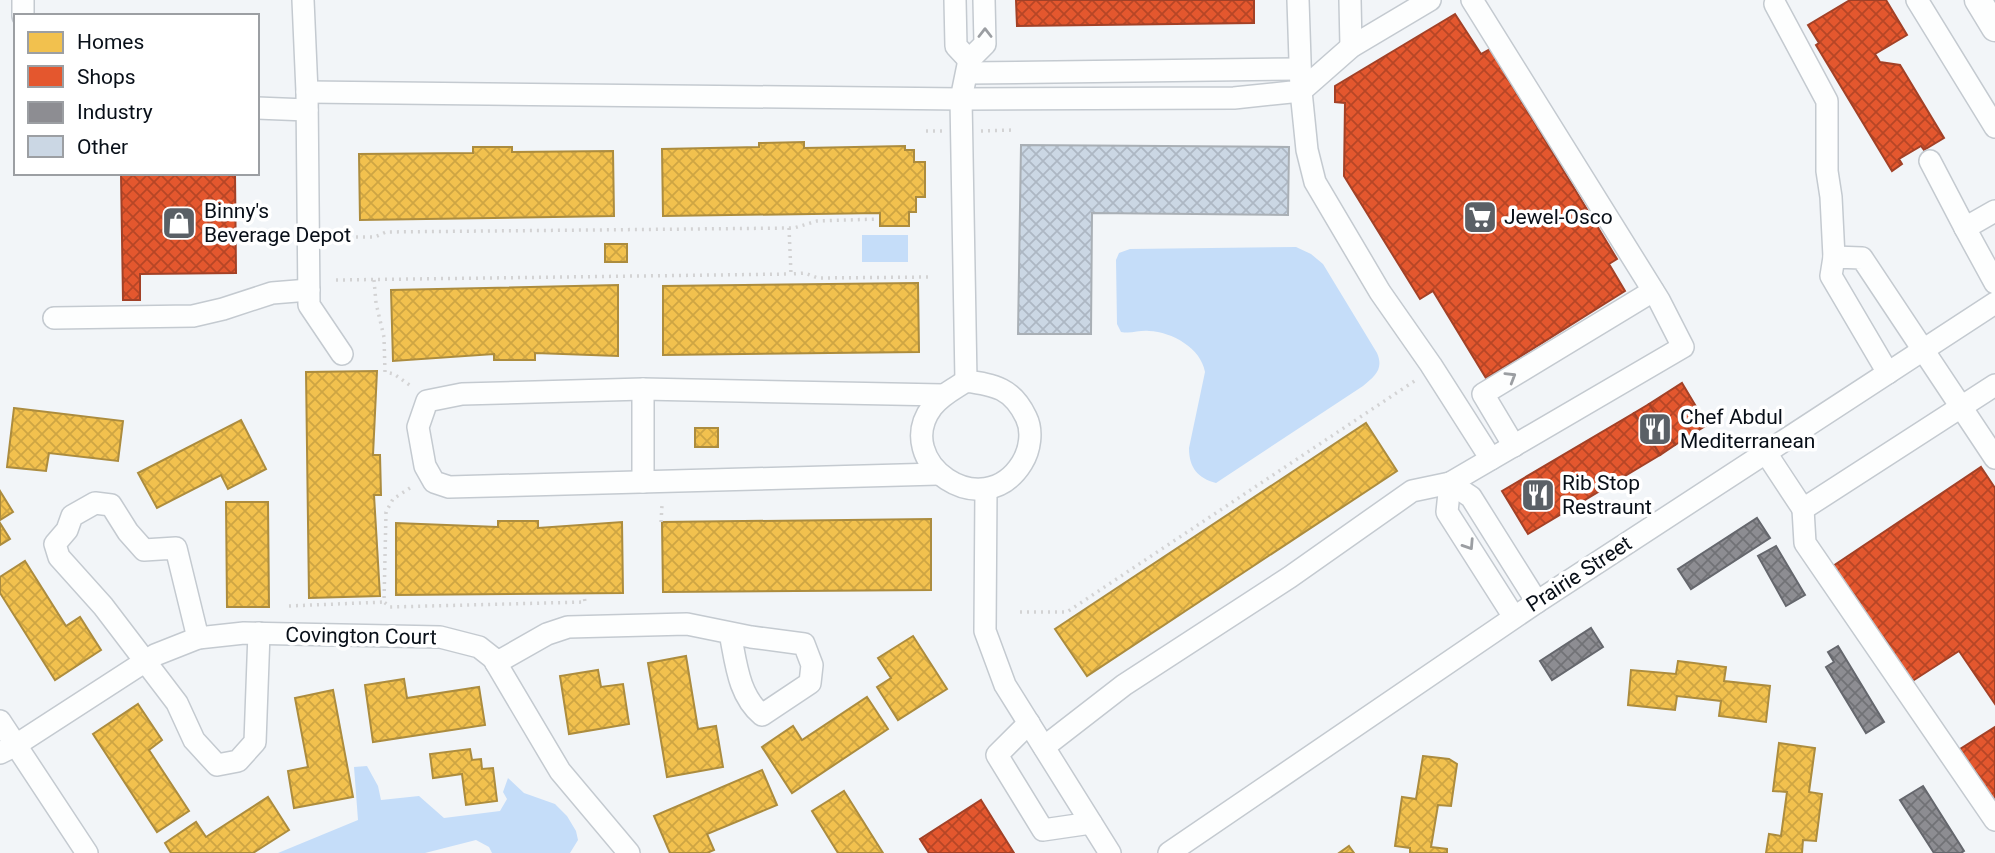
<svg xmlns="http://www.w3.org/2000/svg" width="1995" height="853" font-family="Roboto,sans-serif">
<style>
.water{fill:#c5ddf9}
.homes{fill:url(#homes-cross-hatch);stroke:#ac8c3e;stroke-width:2}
.shops{fill:url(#shops-cross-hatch);stroke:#a24127;stroke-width:2}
.industry{fill:url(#industry-cross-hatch);stroke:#65676d;stroke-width:2}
.building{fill:url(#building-cross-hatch);stroke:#a9afb5;stroke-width:2}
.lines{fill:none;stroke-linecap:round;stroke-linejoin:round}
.minor-casing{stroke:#c4cad0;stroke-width:24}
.major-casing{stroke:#c4cad0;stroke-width:29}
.path{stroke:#d3d3d4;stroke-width:3.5;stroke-dasharray:2 5;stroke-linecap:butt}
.minor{stroke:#fdfefe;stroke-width:21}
.major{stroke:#fdfefe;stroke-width:26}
.oneway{stroke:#9b9ea2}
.labels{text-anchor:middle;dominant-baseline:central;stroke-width:7;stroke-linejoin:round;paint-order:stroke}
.poi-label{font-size:21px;fill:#080f18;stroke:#fff;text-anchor:start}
.street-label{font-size:21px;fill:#080f18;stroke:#fff}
</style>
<defs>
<pattern id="homes-cross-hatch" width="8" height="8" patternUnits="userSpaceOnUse" patternTransform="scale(1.75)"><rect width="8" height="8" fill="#f2c14e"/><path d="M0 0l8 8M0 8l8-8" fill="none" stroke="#cea543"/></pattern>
<pattern id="shops-cross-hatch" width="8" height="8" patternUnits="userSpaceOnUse" patternTransform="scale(1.75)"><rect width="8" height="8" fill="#e4572e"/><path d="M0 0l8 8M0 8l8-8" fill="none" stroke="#b74626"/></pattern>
<pattern id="industry-cross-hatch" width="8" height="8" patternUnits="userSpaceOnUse" patternTransform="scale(1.75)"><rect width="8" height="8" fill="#8d8d92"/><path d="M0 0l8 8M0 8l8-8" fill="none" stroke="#717276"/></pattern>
<pattern id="building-cross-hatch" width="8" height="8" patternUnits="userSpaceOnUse" patternTransform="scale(1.75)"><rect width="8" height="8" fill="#cbd7e4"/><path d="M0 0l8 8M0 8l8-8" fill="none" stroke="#adb7c3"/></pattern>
</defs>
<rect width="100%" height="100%" fill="#f2f5f8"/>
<g class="water">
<rect x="862" y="235" width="46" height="27"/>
<path d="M1296,247L1311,254L1323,264L1377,353C1384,369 1375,376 1363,386L1216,483C1198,478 1189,468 1189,448L1205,372C1201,348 1172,332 1149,331C1139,330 1132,334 1121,332L1117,324L1116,260L1119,253L1130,249Z"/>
<path d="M367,766L378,786L381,800L419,796L444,818L500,811L507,799L503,792L508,778L524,793L555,804L567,816L576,831L578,840L570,853H492L489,847L476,840L425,853H278L358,820L354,767Z"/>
</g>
<g class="homes">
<path d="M804,142V148L905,146V150H914V162H925V197H916V212H909V226H880V213L663,216L662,149L759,147V143Z"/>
<path d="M473,147H512V152L613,151L614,216L360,220L359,154L473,153Z"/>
<rect x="605" y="244" width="22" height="18"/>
<path d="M918,283L919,352L663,355V286Z"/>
<path d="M618,285V356L535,353V360H494V354L393,361L391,290Z"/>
<path d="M377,371L373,455H380L381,495H374L380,596L309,598L306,372Z"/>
<path d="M14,408L123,421L118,461L49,453L46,471L7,467Z"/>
<path d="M241,420L266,469L228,489L221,475L157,508L138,473Z"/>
<path d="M1366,423L1397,471L1087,676L1055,629Z"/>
<rect x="695" y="428" width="23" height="19"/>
<path d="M0,491L13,512L0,520Z"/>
<path d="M226,502H268L269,607H227Z"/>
<path d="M931,519V590L663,592L662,522Z"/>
<path d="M498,521H538V528L622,522L623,593L396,595V523L498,527Z"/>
<path d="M0,523L10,539L0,545Z"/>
<path d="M25,561L66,626L80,617L101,650L55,680L0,593V577Z"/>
<path d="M913,636L947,689L898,720L877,687L891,678L878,658Z"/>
<path d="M686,656L698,729L716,726L723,767L667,777L648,663Z"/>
<path d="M1678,661L1726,667L1724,681L1770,686L1766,722L1719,716L1721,701L1677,696L1675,710L1628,705L1631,670L1676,674Z"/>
<path d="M598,670L601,687L623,684L629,724L569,734L560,676Z"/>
<path d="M404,679L407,698L479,687L485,725L373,742L365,685Z"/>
<path d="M333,690L353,797L294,808L288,771L308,767L295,698Z"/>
<path d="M867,697L888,729L792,793L762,747L793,726L802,740Z"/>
<path d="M138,704L162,740L149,750L189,811L157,832L93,734Z"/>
<path d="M1779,743L1815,748L1809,792L1822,794L1816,841L1803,840L1802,853H1766L1769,834L1781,836L1787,792L1773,791Z"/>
<path d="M470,749L472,760L481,759L482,769L493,768L497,801L466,805L462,774L433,778L430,754Z"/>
<path d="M1423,756L1449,759L1457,764L1451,806L1438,805L1431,847L1447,849V853H1410V848L1395,846L1402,797L1416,799Z"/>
<path d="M762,770L777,805L707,834L714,850L707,853H670L654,816Z"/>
<path d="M844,791L883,853H838L812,811Z"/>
<path d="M268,797L289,830L253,853H171L165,843L196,822L206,837Z"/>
<path d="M1349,846L1354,853H1339Z"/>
</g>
<g class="shops">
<path d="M1016,0H1254V23L1017,26Z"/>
<path d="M1850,0H1886L1907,35L1875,54L1880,62L1900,65L1944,138L1924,150L1921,146L1899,159L1902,164L1892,171L1816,45L1819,43L1808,25Z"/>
<path d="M1455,14L1481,54L1490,49L1617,259L1609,264L1625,291L1486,378L1433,291L1420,299L1344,176L1345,103L1335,102V86Z"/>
<path d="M121,173H235L236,273L140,274V300H123Z"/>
<path d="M1682,383L1707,425L1675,445L1649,404Z"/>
<path d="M1649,404L1675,445L1660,455L1634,413Z"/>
<path d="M1634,413L1660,455L1528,534L1502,491Z"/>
<path d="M1981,467L1995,488V704L1959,651L1911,682L1833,566Z"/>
<path d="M1995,727V803L1960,749Z"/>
<path d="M981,800L1014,853H929L920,839Z"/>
</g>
<g class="industry">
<path d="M1757,518L1770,538L1691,589L1678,569Z"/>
<path d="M1776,546L1805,595L1786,606L1758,556Z"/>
<path d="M1591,628L1603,647L1552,680L1540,661Z"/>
<path d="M1838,646L1884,722L1866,733L1826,667L1834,662L1828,652Z"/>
<path d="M1923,786L1964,851L1961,853H1934L1900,800Z"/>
</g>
<path class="building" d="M1021,145L1289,147L1288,215L1092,213L1091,334H1018Z"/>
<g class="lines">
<g class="minor-casing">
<g id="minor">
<path d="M23,0V16"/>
<path d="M303,0L307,92L309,305L342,354"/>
<path d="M955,0L956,46L969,60"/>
<path d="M1350,0L1351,47"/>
<path d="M1430,0L1351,47L1301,91L1307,150L1315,182L1380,292L1431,365L1491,459"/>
<path d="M1917,0L1995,127"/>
<path d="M1775,4L1827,101V171L1831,197L1834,257"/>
<path d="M967,73L1300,69"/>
<path d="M307,92L961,99L1234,98L1301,91L1298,0"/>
<path d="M257,108L307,110"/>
<path d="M1930,161L1965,228"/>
<path d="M1995,211L1965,228L1995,283"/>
<path d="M54,318L193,316L223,309L272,293L309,290"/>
<path d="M1888,373L1831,276L1834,257L1862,258L1995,458"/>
<path d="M966,381L961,99L969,60L985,44L984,0"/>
<path d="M966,381C995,385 1012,388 1026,417C1033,431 1030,450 1022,463C983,526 891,462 932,407C941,395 954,389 966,381Z"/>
<path d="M643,389V482"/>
<path d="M1514,446L1483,394L1653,291"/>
<path d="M1766,453L1803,509L1995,385"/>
<path d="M938,474L449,487L434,482L425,466L418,427L427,401L462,394L643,389L943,395"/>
<path d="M1450,483L1447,512L1514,617"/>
<path d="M1450,483L1471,497L1537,602"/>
<path d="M986,489L985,631L1005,685L1110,853"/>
<path d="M1803,509L1805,543L1995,820"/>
<path d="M198,638L176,548L144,550L128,532L111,505L95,503L72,516L67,530L55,544L59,557L103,606L177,703L194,740L217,765L238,761L255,742L259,633"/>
<path d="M496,663L547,634L568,627L687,624L751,637L804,644L812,665L810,683L762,715C738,695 736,662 730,633"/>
<path d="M0,721L87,853"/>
<path d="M1029,723L997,755L1043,830L1091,823"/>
<path d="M1044,747L1124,685L1290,577L1412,491L1450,483L1683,347L1659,300L1472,0"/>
<path d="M0,753L16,745L155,655L198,638L244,633L440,637L479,647L493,658L560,771L629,853"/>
<path d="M1169,853L1537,602L1995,303"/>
</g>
</g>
<g class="major-casing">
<path id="major" d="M1978,0L1995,28"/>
</g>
<g class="path">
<path d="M926,131H942"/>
<path d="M981,131L1014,130"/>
<path d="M789,228L791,274L805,273L818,278L929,277"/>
<path d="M335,237H375L386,232L794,228L817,221L878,219"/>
<path d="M336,280L791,274"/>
<path d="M374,280L376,303L384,337L385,372L394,374L411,386"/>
<path d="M410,488L393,499L386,512L384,602L390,607L585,602L584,595"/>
<path d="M661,522L662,505"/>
<path d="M289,606L384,602"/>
<path d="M1020,612H1067L1416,380"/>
</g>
<use href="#minor" class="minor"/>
<use href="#major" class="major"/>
</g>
<defs><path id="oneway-chevron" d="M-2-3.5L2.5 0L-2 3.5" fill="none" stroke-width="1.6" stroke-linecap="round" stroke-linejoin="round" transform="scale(1.75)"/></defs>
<g class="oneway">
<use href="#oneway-chevron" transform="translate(985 33) rotate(-90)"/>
<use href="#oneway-chevron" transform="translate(1511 377) rotate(-31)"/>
<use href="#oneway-chevron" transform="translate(1469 545) rotate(57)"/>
</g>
<defs>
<g id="supermarket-square" transform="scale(1.75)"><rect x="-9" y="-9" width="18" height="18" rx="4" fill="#5a6066" stroke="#fff"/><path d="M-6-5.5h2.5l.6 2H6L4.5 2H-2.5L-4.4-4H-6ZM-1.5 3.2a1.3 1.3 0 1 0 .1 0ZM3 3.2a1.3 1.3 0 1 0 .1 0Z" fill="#fff"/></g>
<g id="shop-square" transform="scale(1.75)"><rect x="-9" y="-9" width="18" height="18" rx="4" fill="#5a6066" stroke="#fff"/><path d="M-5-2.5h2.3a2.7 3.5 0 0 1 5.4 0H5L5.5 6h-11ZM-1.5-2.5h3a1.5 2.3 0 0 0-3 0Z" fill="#fff"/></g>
<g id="restaurant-square" transform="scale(1.75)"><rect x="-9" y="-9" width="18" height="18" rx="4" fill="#5a6066" stroke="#fff"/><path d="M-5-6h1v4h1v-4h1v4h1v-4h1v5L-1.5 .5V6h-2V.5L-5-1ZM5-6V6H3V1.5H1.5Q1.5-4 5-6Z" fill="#fff"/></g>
</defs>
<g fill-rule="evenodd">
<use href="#supermarket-square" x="1480" y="217"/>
<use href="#shop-square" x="179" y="223"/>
<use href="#restaurant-square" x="1655" y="429"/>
<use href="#restaurant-square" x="1538" y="495"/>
</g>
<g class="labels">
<g class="poi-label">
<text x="204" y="211">Binny's<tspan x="204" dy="24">Beverage Depot</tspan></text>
<text x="1504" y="217">Jewel-Osco</text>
<text x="1680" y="417">Chef Abdul<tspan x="1680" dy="24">Mediterranean</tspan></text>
<text x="1562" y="483">Rib Stop<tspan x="1562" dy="24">Restraunt</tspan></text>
</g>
<g class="street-label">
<text transform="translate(1579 574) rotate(-33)">Prairie Street</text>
<text transform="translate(361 636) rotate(1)">Covington Court</text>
</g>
</g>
<rect x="14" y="14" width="245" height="161" fill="#ffffff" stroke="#9c9fa3" stroke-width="2"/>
<rect x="28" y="32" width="35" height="21" fill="#f2c14e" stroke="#9c9fa3" stroke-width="2"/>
<text x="77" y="49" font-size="21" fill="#080f18">Homes</text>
<rect x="28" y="66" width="35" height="21" fill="#e4572e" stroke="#9c9fa3" stroke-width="2"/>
<text x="77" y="84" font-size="21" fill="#080f18">Shops</text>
<rect x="28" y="102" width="35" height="21" fill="#8d8d92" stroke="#9c9fa3" stroke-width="2"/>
<text x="77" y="119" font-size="21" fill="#080f18">Industry</text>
<rect x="28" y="136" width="35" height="21" fill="#cbd7e4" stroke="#9c9fa3" stroke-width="2"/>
<text x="77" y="154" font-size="21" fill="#080f18">Other</text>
</svg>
